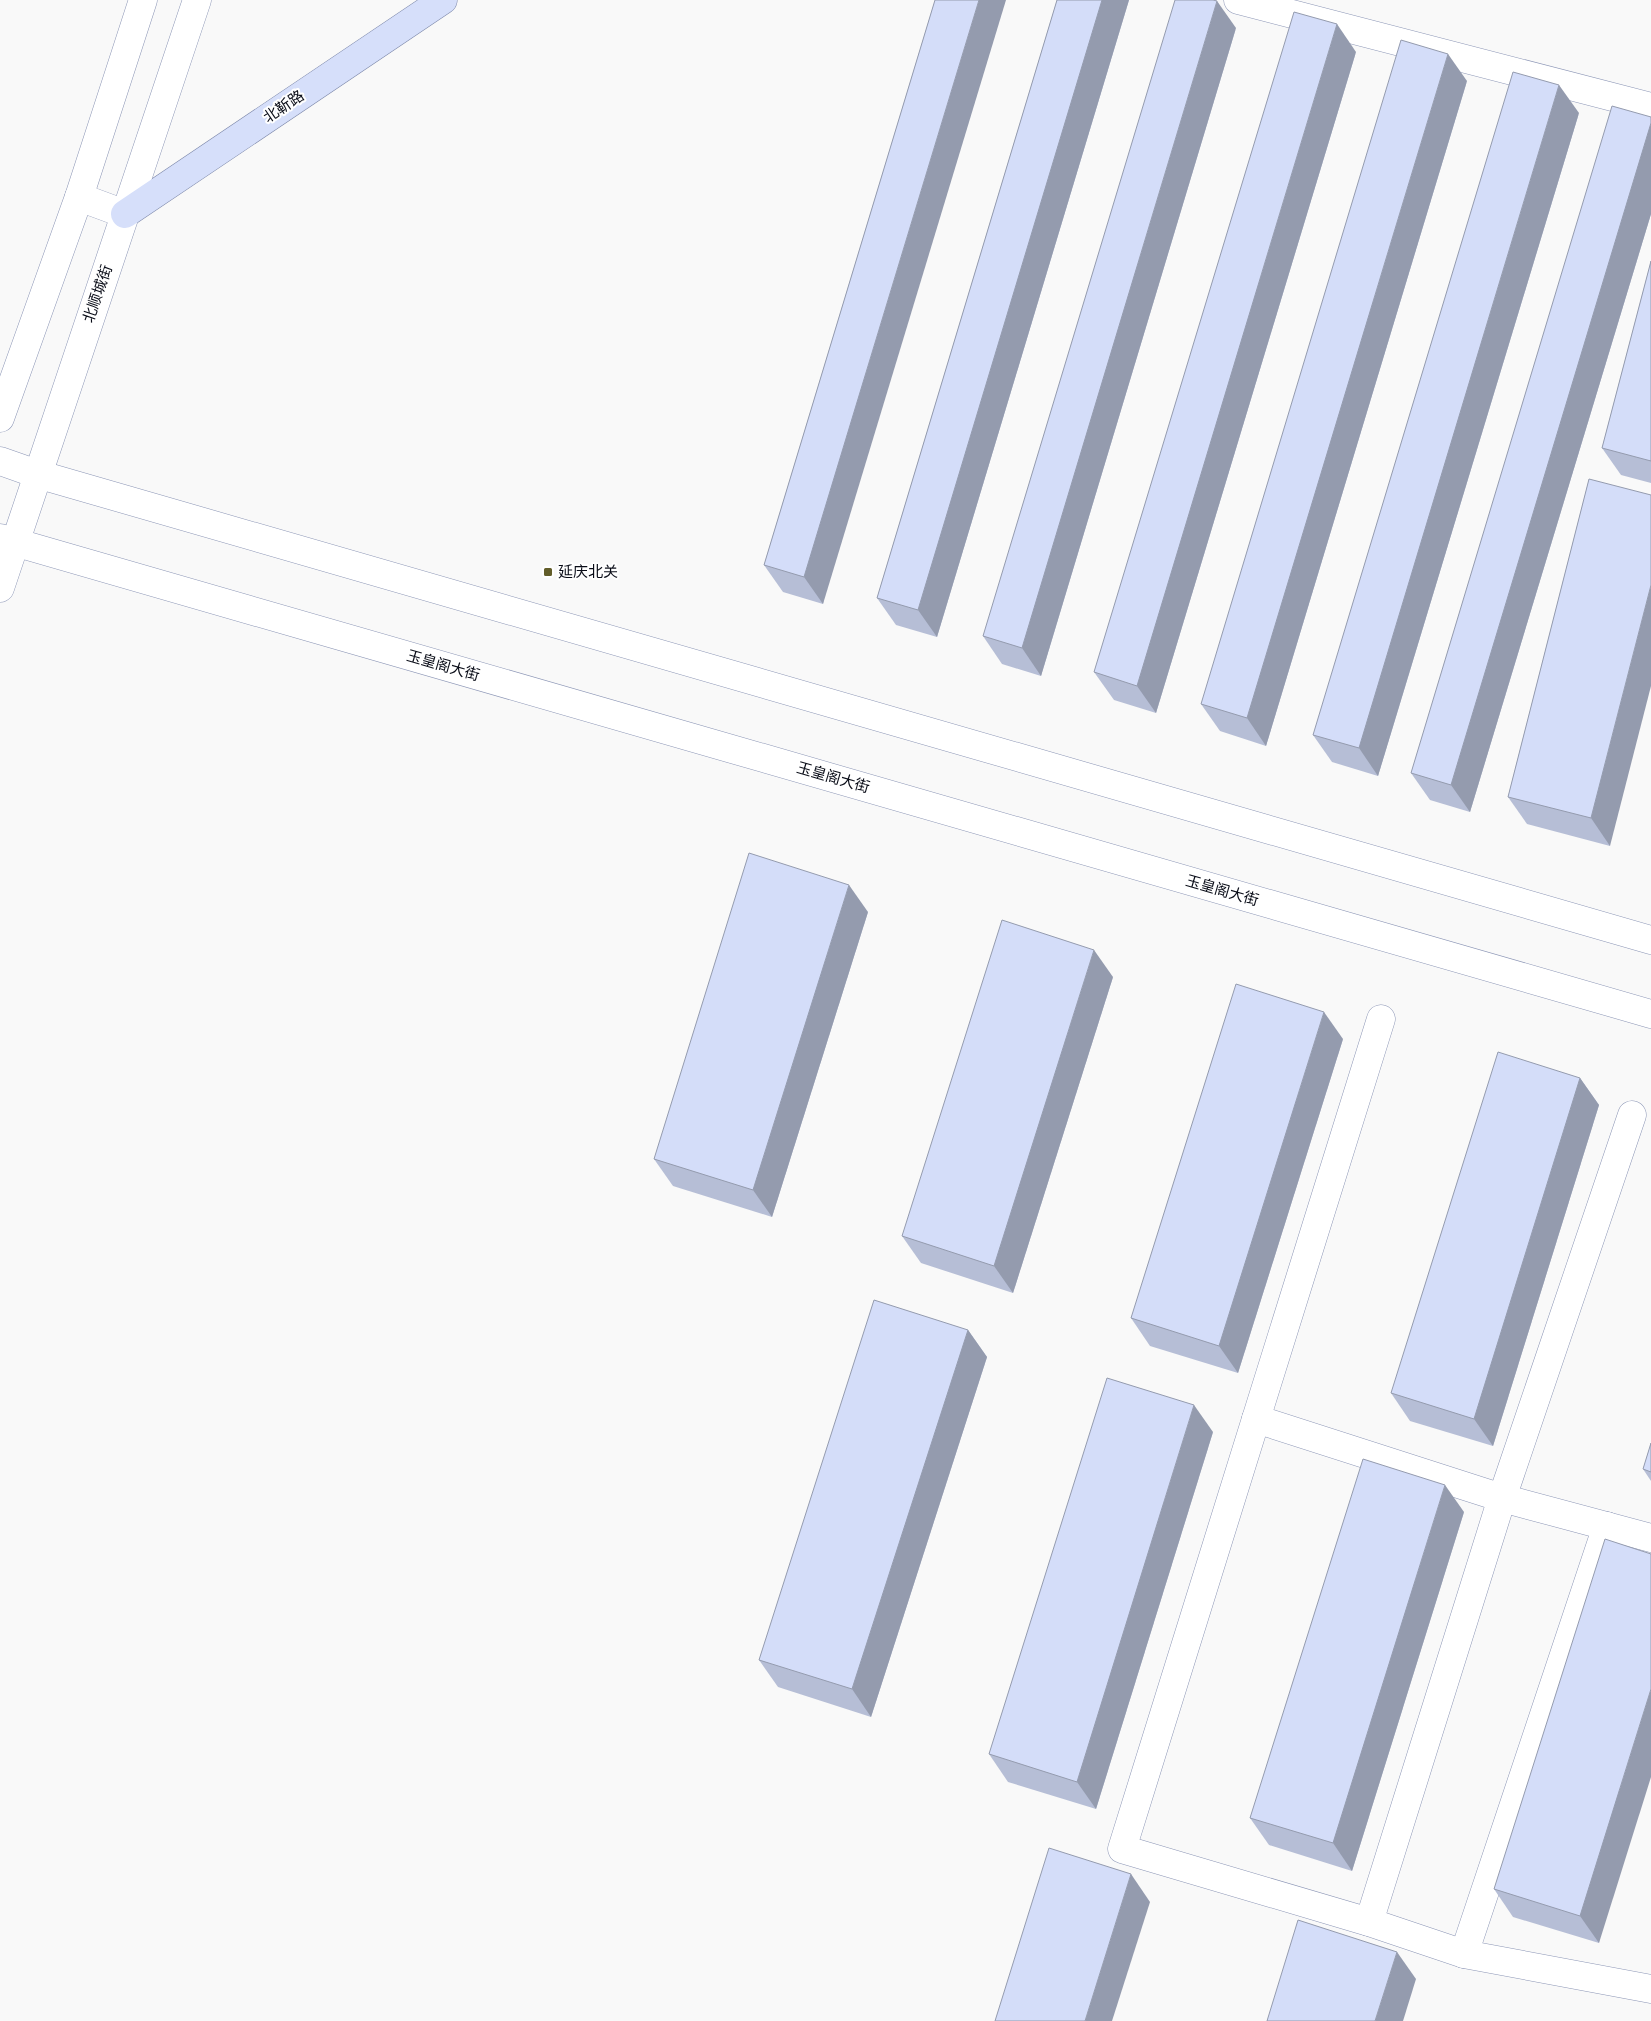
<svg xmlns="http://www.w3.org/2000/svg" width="1651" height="2021" font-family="'Sofia Sans Condensed','Noto Sans SC',sans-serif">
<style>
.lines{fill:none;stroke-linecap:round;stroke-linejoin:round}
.minor-casing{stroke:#8c96b6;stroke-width:29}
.major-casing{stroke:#7c87a9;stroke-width:29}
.minor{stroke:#fff;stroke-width:28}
.major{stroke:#d6dffa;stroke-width:28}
.wall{fill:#b6bed6}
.shaded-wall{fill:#949bae}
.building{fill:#d4ddf9;stroke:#949bae}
.poi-dot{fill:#625d2a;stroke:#fff;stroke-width:2}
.labels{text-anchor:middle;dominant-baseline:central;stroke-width:4;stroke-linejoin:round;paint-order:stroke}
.street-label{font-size:15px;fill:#090c17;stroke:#fff}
.poi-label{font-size:15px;fill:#090c17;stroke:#fff;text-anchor:start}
</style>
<rect width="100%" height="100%" fill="#f9f9f9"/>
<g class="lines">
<g class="minor-casing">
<g id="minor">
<path d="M1238,0L1651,107"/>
<path d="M79,197L125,214"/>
<path d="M0,418L79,197L143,0"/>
<path d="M0,461L37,474L1651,940"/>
<path d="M0,538L1651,1014"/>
<path d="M0,588L197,0"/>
<path d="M1256,1419L1381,1019"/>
<path d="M1651,1538L1502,1498L1256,1419L1122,1849L1369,1922L1464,1954L1651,1989"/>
<path d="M1369,1922L1502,1498L1632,1115"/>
<path d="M1464,1954L1607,1526"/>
</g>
</g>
<g class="major-casing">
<path id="major" d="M125,214L443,0"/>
</g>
<use href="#minor" class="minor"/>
<use href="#major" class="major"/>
</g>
<g class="wall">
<path d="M935,0L823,604L783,592L764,565Z"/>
<path d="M1057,0H1129L937,637L896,625L877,598Z"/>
<path d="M1236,28L1041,676L1002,664L983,636Z"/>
<path d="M1356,52L1156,713L1114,700L1094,672Z"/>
<path d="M1467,81L1266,746L1220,731L1201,704Z"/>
<path d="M1579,113L1378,776L1332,762L1313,735Z"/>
<path d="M1651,117V214L1470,812L1430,800L1411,773Z"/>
<path d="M1651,261V483L1621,475L1602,448Z"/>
<path d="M1589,479L1610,846L1527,824L1508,797Z"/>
<path d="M868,912L772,1217L673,1186L654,1159Z"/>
<path d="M1113,977L1013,1293L921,1263L902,1236Z"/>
<path d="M1343,1039L1238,1373L1150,1346L1131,1318Z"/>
<path d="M1580,1078L1599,1105L1493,1446L1410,1421L1391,1393Z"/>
<path d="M968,1330L987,1357L871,1717L778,1687L759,1660Z"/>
<path d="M1213,1432L1096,1809L1008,1782L989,1754Z"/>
<path d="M1651,1443V1481L1643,1469Z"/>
<path d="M1464,1512L1352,1871L1269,1845L1250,1818Z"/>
<path d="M1651,1554L1599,1943L1513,1917L1494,1889Z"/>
</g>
<g class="shaded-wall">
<path d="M979,0H1006L823,604L804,577Z"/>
<path d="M1102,0H1129L937,637L918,610Z"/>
<path d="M1217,1L1236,28L1041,676L1022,648Z"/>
<path d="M1337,24L1356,52L1156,713L1137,686Z"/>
<path d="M1448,54L1467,81L1266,746L1247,718Z"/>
<path d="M1559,85L1579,113L1378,776L1359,748Z"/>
<path d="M1651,123V214L1470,812L1451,785Z"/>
<path d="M1651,585V686L1610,846L1591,818Z"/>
<path d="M849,885L868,912L772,1217L753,1190Z"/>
<path d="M1094,950L1113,977L1013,1293L994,1266Z"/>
<path d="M1324,1012L1343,1039L1238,1373L1219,1346Z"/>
<path d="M1580,1078L1599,1105L1493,1446L1474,1419Z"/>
<path d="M968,1330L987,1357L871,1717L852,1689Z"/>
<path d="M1194,1405L1213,1432L1096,1809L1077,1782Z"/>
<path d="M1445,1485L1464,1512L1352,1871L1333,1843Z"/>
<path d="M1651,1689V1777L1599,1943L1580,1916Z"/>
<path d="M1131,1874L1150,1902L1112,2021H1085Z"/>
<path d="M1397,1952L1416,1979L1403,2021H1375Z"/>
</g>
<g class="building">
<path d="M935,0H979L804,577L764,565Z"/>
<path d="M1057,0H1102L918,610L877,598Z"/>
<path d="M1175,0H1213L1217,1L1022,648L983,636Z"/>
<path d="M1294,12L1337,24L1137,686L1094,672Z"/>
<path d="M1401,40L1448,54L1247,718L1201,704Z"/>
<path d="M1513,72L1559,85L1359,748L1313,735Z"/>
<path d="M1612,106L1651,117V123L1451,785L1411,773Z"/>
<path d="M1651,261V461L1602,448Z"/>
<path d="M1589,479L1651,495V585L1591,818L1508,797Z"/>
<path d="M749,853L849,885L753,1190L654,1159Z"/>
<path d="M1002,920L1094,950L994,1266L902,1236Z"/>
<path d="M1236,984L1324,1012L1219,1346L1131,1318Z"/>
<path d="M1498,1052L1580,1078L1474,1419L1391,1393Z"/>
<path d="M874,1300L968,1330L852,1689L759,1660Z"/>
<path d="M1107,1378L1194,1405L1077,1782L989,1754Z"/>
<path d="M1651,1443V1472L1643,1469Z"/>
<path d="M1363,1459L1445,1485L1333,1843L1250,1818Z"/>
<path d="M1605,1539L1651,1554V1689L1580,1916L1494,1889Z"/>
<path d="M1049,1848L1131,1874L1085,2021H995Z"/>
<path d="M1298,1920L1397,1952L1375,2021H1267Z"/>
</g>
<rect class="poi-dot" x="543" y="567" width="10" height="10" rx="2.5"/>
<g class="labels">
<g class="street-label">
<text transform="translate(284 107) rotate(-34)">北靳路</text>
<text transform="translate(98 294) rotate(-71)">北顺城街</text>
<text transform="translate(443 666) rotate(16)">玉皇阁大街</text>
<text transform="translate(833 778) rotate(16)">玉皇阁大街</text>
<text transform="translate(1222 891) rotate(16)">玉皇阁大街</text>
</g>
<g class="poi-label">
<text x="558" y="572">延庆北关</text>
</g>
</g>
</svg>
